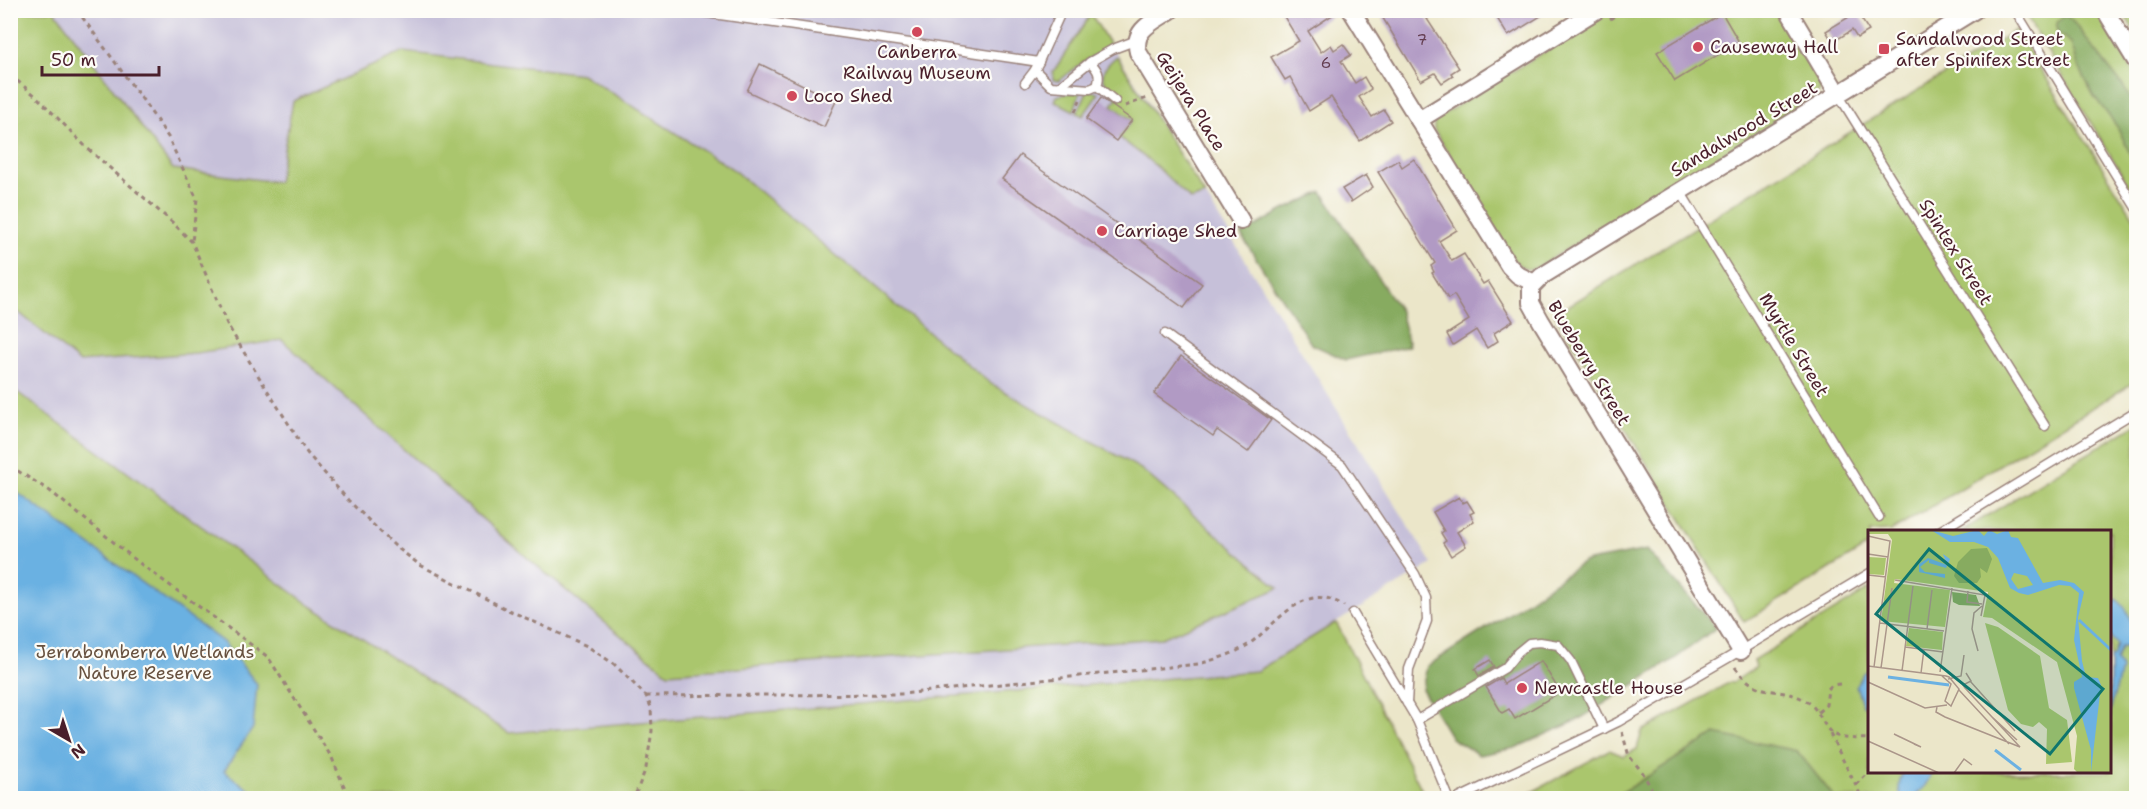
<svg xmlns="http://www.w3.org/2000/svg" width="2147" height="809" font-family="'Shantell Sans',sans-serif">
<style>
.industrial{fill:#c6c0d9}
.green{fill:#aac66d;stroke:#7a724c;stroke-width:1.5}
.forest{fill:#87ab60;stroke:#686546;stroke-width:1.5}
.water{fill:#6bb1e2;stroke:#5a6886;stroke-width:1.5}
.building{fill:#b19ac4}
.lines{fill:none;stroke-linecap:round;stroke-linejoin:round}
.service-casing{stroke:#9a827a;stroke-width:11}
.minor-casing{stroke:#9a827a;stroke-width:20}
.path{stroke:#9a827a;stroke-width:3;stroke-dasharray:4.5 4.5;stroke-linecap:butt}
.service{stroke:#fff;stroke-width:8}
.minor{stroke:#fff;stroke-width:16}
.poi-dot{fill:#d1495b;stroke:#fdfcf7;stroke-width:2}
.labels{text-anchor:middle;dominant-baseline:central;stroke-width:4.5;stroke-linejoin:round;paint-order:stroke}
.number-label{font-size:15px;fill:#643e51}
.poi-label{font-size:18px;fill:#4a1f2b;stroke:#fdfcf7;text-anchor:start}
.street-label{font-size:18px;fill:#4a1f2b;stroke:#fdfcf7}
.park-label{font-size:18px;fill:#67513f;stroke:#fdfcf7}
.inset-river{fill:none;stroke:#6bb1e2;stroke-width:3}
.inset-road{fill:none;stroke:#ab968a;stroke-width:1.5}
.view{fill:#0f766e;fill-opacity:0.15;stroke:#0f766e;stroke-width:3}
.inset-edge{fill:none;stroke:#4a1f2b;stroke-width:3}
</style>
<rect width="100%" height="100%" fill="#fdfcf7"/>
<filter id="ink" filterUnits="userSpaceOnUse"><feTurbulence type="fractalNoise" baseFrequency=".0167" numOctaves="2"/><feDisplacementMap in="SourceGraphic" scale="12" xChannelSelector="R" yChannelSelector="G"/><feConvolveMatrix kernelMatrix="1 2 1 2 8 2 1 2 1" color-interpolation-filters="sRGB"/></filter>
<filter id="wash" filterUnits="userSpaceOnUse"><feTurbulence type="fractalNoise" baseFrequency=".008" numOctaves="4" result="noise"/><feDisplacementMap in="SourceGraphic" scale="24" xChannelSelector="R" yChannelSelector="G"/><feGaussianBlur stdDeviation="1.35" result="paint"/><feColorMatrix in="noise" values="0 0 0 0 0 0 0 0 0 0 0 0 0 0 0 0 0 1.4 0 .05"/><feComposite in="paint" operator="in"/></filter>
<g filter="url(#wash)">
<rect width="100%" height="100%" fill="#ebe6c9"/>
<path class="industrial" d="M11,11H1094L1091,14L1146,99L1432,564L1257,671L643,722L511,734L311,606L11,387Z"/>
<g class="green">
<path d="M10,11H55L173,169L278,182L293,101L403,52L582,74L731,168L991,384L1141,469L1279,588L1162,638L668,673C534,568 408,454 282,340L196,353L79,362L11,306Z"/>
<path d="M1610,11H1779L1818,75L1822,88L1815,97L1538,267C1528,272 1522,268 1514,260L1434,130V120Z"/>
<path d="M2023,11H2097L2136,76V197Z"/>
<path d="M2122,11H2136V34Z"/>
<path d="M1091,14L1110,45L1076,67L1059,81L1053,80V72Z"/>
<path d="M2016,30L2136,221V381L1892,531L1870,532L1869,545L1744,622L1555,314Z"/>
<path d="M1117,56L1205,195L1191,200L1156,166L1119,137L1132,120L1112,105L1117,99C1102,79 1095,74 1117,56Z"/>
<path d="M1088,90L1099,93L1083,116L1077,113Z"/>
<path d="M1073,92L1080,93L1074,111L1055,101L1057,96Z"/>
<path d="M10,387L311,606L509,733L1257,671L1335,623L1337,624L1426,798H11Z"/>
<path d="M2136,424V798H1521L1609,750L1624,756L1637,749L1642,731L1730,682L1732,683L1756,667L1754,660L1869,589L1870,772H2110V532L1962,531Z"/>
</g>
<g class="forest">
<path d="M2063,16H2067L2074,23L2123,86L2136,109V167L2118,128L2094,96L2078,65L2071,43L2057,32V23Z"/>
<path d="M1322,192L1400,311L1409,346L1346,360L1311,344L1241,235L1282,211Z"/>
<path d="M1647,550L1716,628L1676,658L1578,720L1515,748L1479,755L1451,738L1422,689L1427,666L1507,615L1584,562Z"/>
<path d="M1715,734L1797,751L1835,798H1613Z"/>
</g>
<g class="water">
<path d="M11,488L223,642L257,684L253,728L224,771L261,798H199L196,796L193,798H14L10,792Z"/>
<path d="M2116,599C2130,609 2138,632 2126,647H2121L2116,661L2120,665L2121,670L2110,712V657H2113L2117,644L2110,637V608Z"/>
<path d="M1869,670V709L1862,704L1856,685L1863,673Z"/>
<path d="M1903,772H1933L1924,787L1916,795L1918,798H1903C1896,791 1900,780 1903,772Z"/>
</g>
<g id="blocks">
<g class="building">
<path d="M1280,10H1340L1308,31L1321,52L1331,45L1334,50L1343,44L1351,55L1341,61L1355,83L1364,77L1371,89L1359,97L1372,117L1384,110L1391,121L1360,141L1331,97L1309,111L1290,77L1285,80L1271,57L1299,41Z"/>
<path d="M1378,10H1441L1427,19L1459,68L1451,73L1453,76L1442,83L1435,73L1421,81Z"/>
<path d="M1508,10H1526L1549,11L1508,36L1497,18Z"/>
<path d="M1857,12L1869,31L1857,38L1852,30L1833,42L1826,31Z"/>
<path d="M1722,13L1739,42L1675,81L1657,52Z"/>
<path d="M760,64L836,101L824,127L747,91Z"/>
<path d="M1101,98L1132,120L1116,141L1086,119Z"/>
<path d="M1020,155L1202,284L1184,308L1002,179Z"/>
<path d="M1414,159L1457,230L1439,241L1452,261L1464,254L1483,284L1488,281L1513,321L1494,333L1498,341L1487,348L1476,330L1453,345L1447,334L1469,320L1454,295L1448,299L1432,273L1434,272L1431,266L1435,263L1378,172L1398,160L1402,167Z"/>
<path d="M1366,175L1373,187L1351,202L1342,189Z"/>
<path d="M1181,356L1271,420L1248,452L1217,430L1213,436L1154,394Z"/>
<path d="M1459,497L1463,503L1467,501L1474,512L1470,514L1474,521L1457,532L1466,546L1451,556L1443,543L1446,541L1441,533L1444,531L1433,512Z"/>
<path d="M1490,660L1494,667L1479,676L1475,669Z"/>
<path d="M1541,661L1560,692L1515,719L1509,709L1502,713L1486,687L1501,678L1504,684Z"/>
</g>
</g>
</g>
<g filter="url(#ink)">
<use href="#blocks" fill-opacity="0" stroke="#9a827a" stroke-width="1.5"/>
<g class="lines">
<g class="service-casing">
<g id="service">
<path d="M686,10L1039,62"/>
<path d="M1062,10L1035,70L1051,86L1090,89L1097,86L1115,101"/>
<path d="M2015,10L2136,208"/>
<path d="M1090,62L1113,49L1137,40"/>
<path d="M1025,83L1035,70"/>
<path d="M1060,86L1090,62C1098,70 1101,75 1097,86"/>
<path d="M1838,94L2045,426"/>
<path d="M1680,191L1879,517"/>
<path d="M1165,334L1342,465L1415,574L1426,598L1427,621L1409,669L1407,703"/>
<path d="M1938,532L2136,411"/>
<path d="M1353,613L1417,720L1449,798"/>
<path d="M1417,720L1505,668L1518,652L1529,643L1540,642L1558,645L1571,661L1604,729"/>
<path d="M1459,798L1618,722L1728,658L1870,573"/>
</g>
</g>
<g class="minor-casing">
<g id="minor">
<path d="M1171,10C1155,21 1132,29 1138,52L1241,221"/>
<path d="M1351,10L1509,266L1518,275L1534,283"/>
<path d="M1788,10L1838,94"/>
<path d="M2105,10L2136,61"/>
<path d="M1419,120L1597,10"/>
<path d="M1741,651L1541,321L1531,303V287L1542,276L1975,10"/>
</g>
</g>
<g class="path">
<path d="M77,10L142,99L168,137L197,199L192,242"/>
<path d="M1610,19L1623,10"/>
<path d="M10,75L36,96L87,148L173,223L192,242L227,324L254,369L307,453L348,500L395,546L420,565L506,609L587,646L614,664L646,696L651,707L652,731L646,768L634,798"/>
<path d="M1125,106L1150,97"/>
<path d="M1075,112L1080,100"/>
<path d="M10,466L50,491L142,565L268,657L332,758L349,798"/>
<path d="M1735,667C1759,701 1781,684 1808,702C1821,711 1824,732 1837,736C1846,740 1860,738 1870,739"/>
<path d="M646,696L901,694L1199,664C1215,659 1232,655 1246,646C1276,627 1303,578 1344,606"/>
<path d="M1818,712L1826,705L1828,689L1832,685L1841,684"/>
<path d="M1622,732L1629,756L1643,773L1656,798"/>
<path d="M1830,734L1862,798"/>
<path d="M1856,785L1870,771"/>
</g>
<use href="#service" class="service"/>
<use href="#minor" class="minor"/>
</g>
</g>
<g class="poi-dot">
<circle cx="917" cy="32" r="6"/>
<circle cx="1698" cy="47" r="6"/>
<rect x="1878" y="43" width="12" height="12" rx="3"/>
<circle cx="792" cy="96" r="6"/>
<circle cx="1102" cy="231" r="6"/>
<circle cx="1522" cy="688" r="6"/>
</g>
<g class="labels">
<g class="number-label">
<text x="1422" y="40">7</text>
<text x="1326" y="63">6</text>
</g>
<g class="poi-label">
<text x="1896" y="39">Sandalwood Street<tspan x="1896" dy="21">after Spinifex Street</tspan></text>
<text x="1710" y="47">Causeway Hall</text>
<text x="917" y="52" text-anchor="middle">Canberra<tspan x="917" dy="21">Railway Museum</tspan></text>
<text x="804" y="96">Loco Shed</text>
<text x="1114" y="231">Carriage Shed</text>
<text x="1534" y="688">Newcastle House</text>
</g>
<g class="street-label">
<text transform="translate(1191 101) rotate(58)">Geijera Place</text>
<text transform="translate(1744 129) rotate(-31)">Sandalwood Street</text>
<text transform="translate(1956 252) rotate(58)">Spintex Street</text>
<text transform="translate(1794 345) rotate(59)">Myrtle Street</text>
<text transform="translate(1589 363) rotate(59)">Blueberry Street</text>
</g>
<g class="park-label">
<text x="145" y="652">Jerrabomberra Wetlands<tspan x="145" dy="21">Nature Reserve</tspan></text>
</g>
</g>
<g transform="translate(1868 530)">
<rect width="243" height="243" fill="#ebe6c9"/>
<path d="M2,0H243V243H210L206,239L209,206L189,132L124,88L115,87L120,62L27,49L26,53L82,60L77,97L13,91L24,10L20,4H1ZM0,27L18,28L16,45L0,44ZM117,93L130,97L172,126L181,178L199,190L204,232L178,234L179,199L171,192L165,197L153,194L140,180ZM41,98L75,102L74,120L38,116Z" fill="#aac66d"/>
<path d="M119,18L124,29L119,43L112,38L113,47L109,53H91L86,46L90,32L103,19ZM84,62L108,65L112,76L91,75L85,72Z" fill="#87ab60"/>
<path d="M63,0L85,6L110,0L116,6L121,0L129,4L140,0L143,7L150,8L175,53L192,50L206,53L216,62L210,88L214,131L218,147L230,148L233,155L223,242V220L206,158V152L214,147L206,110L211,63L202,56L191,55L160,65L151,63L142,58L130,28L120,17L106,12H82ZM146,43L159,46L165,55L150,59L143,49ZM75,24L82,29L78,38L61,33V30L52,37L57,42L77,44V48L51,42V34L60,28L79,35Z" fill="#6bb1e2" fill-rule="evenodd"/>
<path class="inset-river" d="M211,90L243,120M20,147L81,155M127,220L153,240"/>
<path class="inset-road" d="M0,6L22,11L6,137M0,24L20,27M0,45L18,47M27,50L117,65L113,86M100,61L99,72L114,74M12,93L76,101M59,99L64,60M37,117L75,122M110,121L104,99L106,83L114,76M0,136L78,146L81,147L91,159L83,176L77,171L83,154L74,146M13,138L24,58M34,141L45,56M72,142L84,58M53,143L56,119M80,149L93,146L96,125M102,151L147,201M0,152L57,178L79,175M91,160L141,214M69,177L68,182L77,187L152,217L97,158L95,155L103,151L98,143M123,186L149,210M32,207L26,204L53,217L46,214M0,211L71,243M86,243L96,229L104,235"/>
<path class="view" d="M61,19L235,159L182,224L8,84Z"/>
<rect width="243" height="243" class="inset-edge"/>
</g>
<rect width="2147" height="809" fill="none" stroke="#fdfcf7" stroke-width="36"/>
<g transform="translate(69 740) rotate(141)" stroke="#fdfcf7" stroke-width="4.5" paint-order="stroke">
<path d="M0-4.5L10 22L0 15L-10 22Z" fill="#4a1f2b"/>
<text y="-9" font-size="16" font-weight="bold" text-anchor="middle" fill="#4a1f2b">N</text>
</g>
<path d="M42 66v9h117v-9" fill="none" stroke="#4a1f2b" stroke-width="3"/>
<text x="51" y="66" font-size="18" fill="#4a1f2b" stroke="#fdfcf7" stroke-width="4.5" paint-order="stroke">50 m</text>
</svg>
